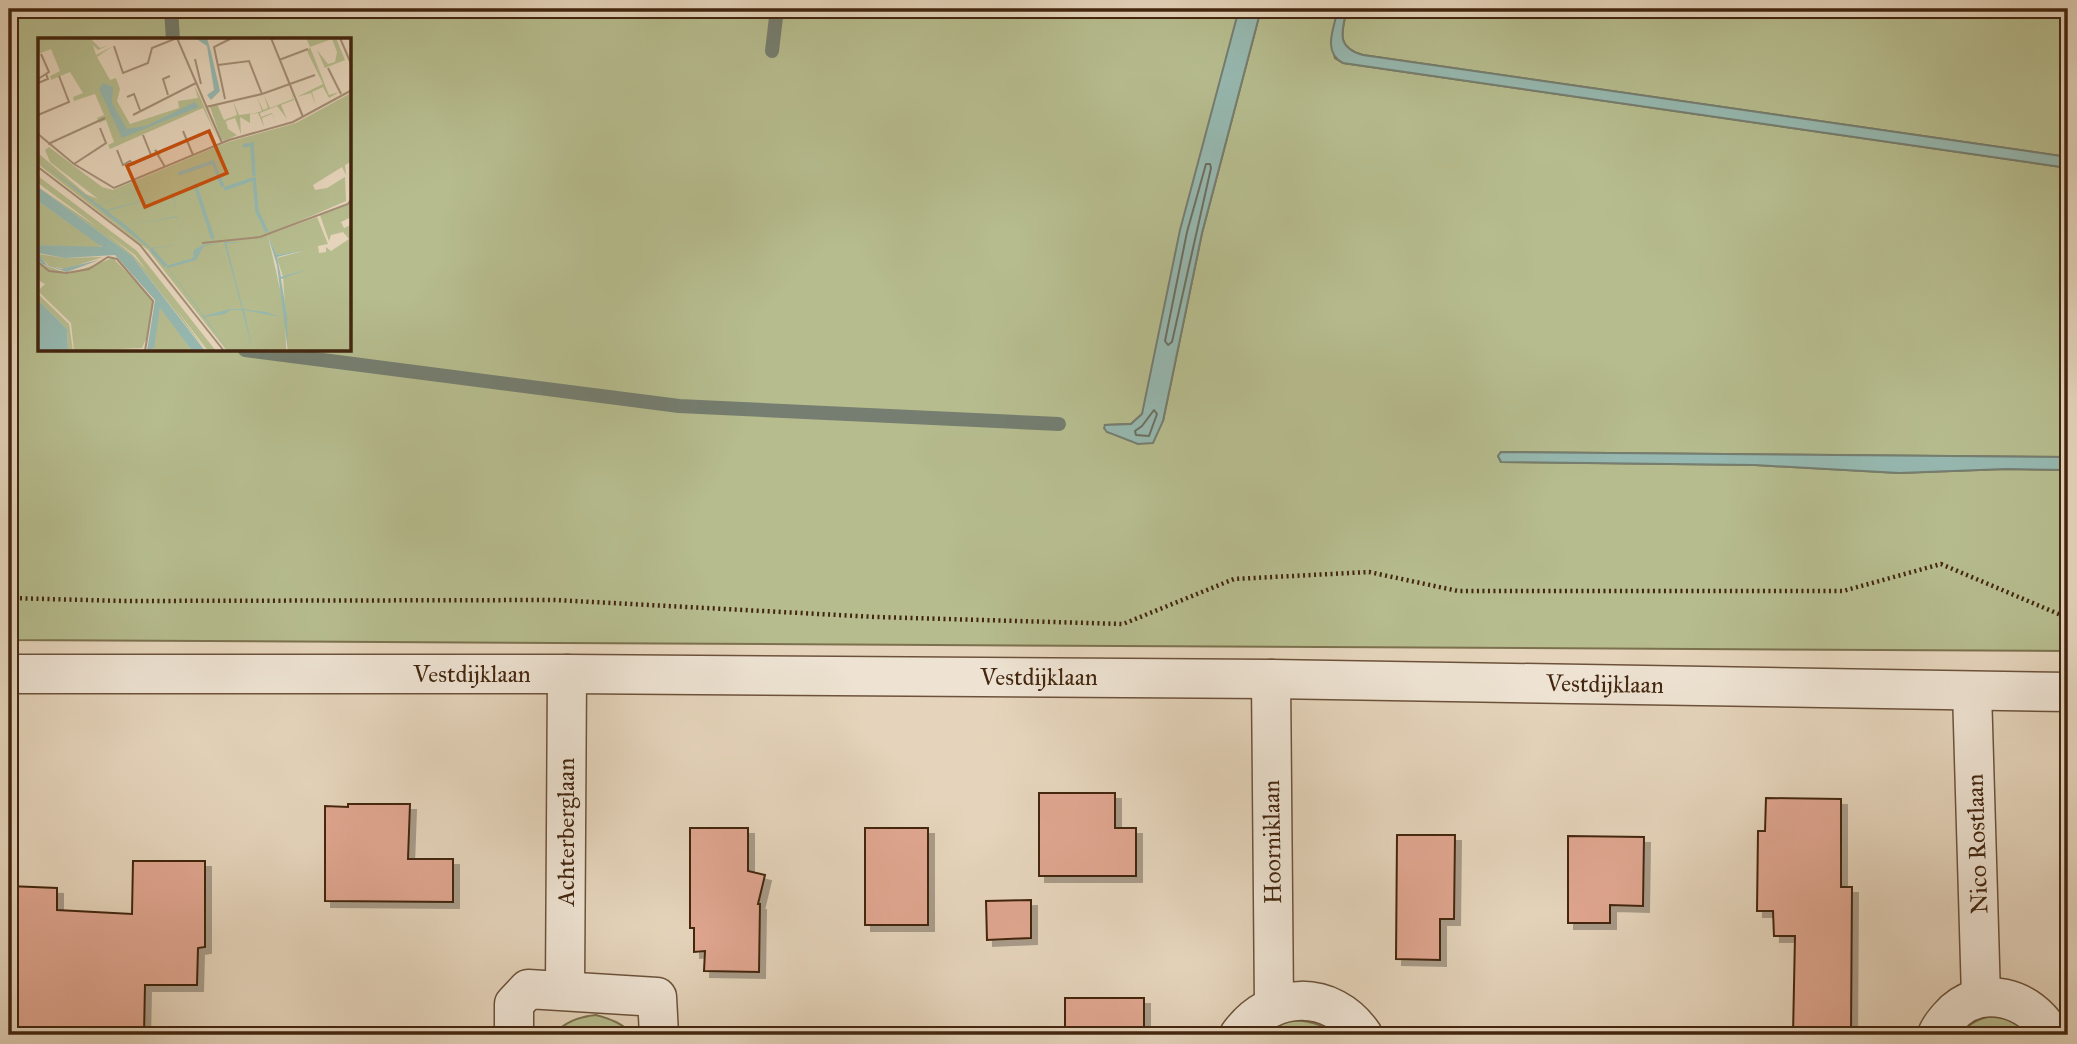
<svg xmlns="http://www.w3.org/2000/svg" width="2077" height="1044" font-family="'IM FELL Great Primer',serif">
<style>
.green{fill:#b6bc8e;stroke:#7c714e;stroke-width:2;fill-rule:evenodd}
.water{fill:#96b8b0;stroke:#757e70;stroke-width:2}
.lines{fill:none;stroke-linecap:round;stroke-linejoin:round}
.shore{stroke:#6c6f60;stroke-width:2}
.stream{stroke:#757e70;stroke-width:14}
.building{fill:#e0a690;stroke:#43260f;stroke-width:2;filter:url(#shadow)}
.minor-casing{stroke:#6c523a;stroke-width:41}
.tertiary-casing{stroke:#6c523a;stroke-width:41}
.path{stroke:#43260f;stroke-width:4.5;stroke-dasharray:2 3.5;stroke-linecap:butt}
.minor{stroke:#eee3d3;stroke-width:38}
.tertiary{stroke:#eee3d3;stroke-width:38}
.labels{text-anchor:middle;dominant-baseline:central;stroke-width:5;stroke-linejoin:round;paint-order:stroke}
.street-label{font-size:24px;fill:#43260f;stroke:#eee3d3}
.inset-river{fill:none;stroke:#96b8b0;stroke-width:3.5}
.inset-road{fill:none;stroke:#a48e76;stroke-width:2}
.view{fill:#c74f0d;fill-opacity:0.15;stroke:#c74f0d;stroke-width:3.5}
.inset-edge{fill:none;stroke:#43260f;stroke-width:3.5}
</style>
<defs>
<filter id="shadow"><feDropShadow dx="6" dy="6" stdDeviation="0" flood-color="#0004"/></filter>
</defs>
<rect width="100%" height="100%" fill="#e5d4bb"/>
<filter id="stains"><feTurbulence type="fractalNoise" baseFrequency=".00286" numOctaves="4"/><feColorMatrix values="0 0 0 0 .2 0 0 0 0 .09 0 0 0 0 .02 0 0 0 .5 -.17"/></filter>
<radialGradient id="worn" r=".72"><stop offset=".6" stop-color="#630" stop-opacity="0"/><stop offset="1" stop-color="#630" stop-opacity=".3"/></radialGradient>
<g class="green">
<path d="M9,9H1239L1146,404L1142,414L1131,424L1105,425L1107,432L1115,434L1163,421L1202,233L1261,9H1338L1331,43L1335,58L1343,63L2068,168V457L1501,452L1498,456L1501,462L1755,465L1899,473L2006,469L2068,470V651L9,640ZM40,40H350V350H40Z"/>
<path d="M1347,9H2068V157L1363,55C1335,47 1342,31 1347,9Z"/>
<path d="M596,1015C610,1019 623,1023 632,1035H552C566,1022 577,1017 596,1015Z"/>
<path d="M1995,1015L2008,1017L2031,1035H1959C1970,1023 1979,1018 1995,1015Z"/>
<path d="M1286,1020C1307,1020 1321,1023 1337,1035H1259Z"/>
</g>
<g class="water">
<path d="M1239,9H1261L1202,233L1163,421L1153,443L1138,444L1107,432L1104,428L1105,425L1131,424L1142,414L1180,230Z"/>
<path d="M1338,9H1347C1342,31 1335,47 1363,55L2068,157V168L1343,63C1322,52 1334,28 1338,9Z"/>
<path d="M1501,452L2068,457V470L2006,469L1899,473L1755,465L1501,462L1498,456Z"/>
</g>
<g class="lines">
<g class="shore">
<path d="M1206,164H1210L1211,168L1172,342L1168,345L1165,341L1187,232Z"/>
<path d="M1154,410L1157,414L1149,436L1136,435L1135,431L1142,426Z"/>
</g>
<g class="stream">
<path d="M171,9L173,40"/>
<path d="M772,51L777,9"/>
<path d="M245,350L679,406L1059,424"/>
</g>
</g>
<g class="building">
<path d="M1039,793H1115V828H1136V876H1039Z"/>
<path d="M1766,798L1841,799V887H1852L1851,1035H1793L1795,936H1774L1773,911H1757L1758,831H1765Z"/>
<path d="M348,804H410L408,859H453V902L325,901V806L348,807Z"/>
<path d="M690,828H748V871L765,875L758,904H760L759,972L704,971L705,951L694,952V928H690Z"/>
<rect x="865" y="828" width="63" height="97"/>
<path d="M1397,835H1455L1454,919H1440V960L1396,959Z"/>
<path d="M1568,836L1644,837L1643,906L1610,905V923H1568Z"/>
<path d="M133,861H205V947L198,948L197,985H145L144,1035H9V886L57,888V910L132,914Z"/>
<path d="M1031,900V938L987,940L986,901Z"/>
<rect x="1065" y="998" width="79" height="37"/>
</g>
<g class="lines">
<g class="minor-casing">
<g id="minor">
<path d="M1271,679L1274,1005"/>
<path d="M1972,691L1981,997"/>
<path d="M565,989L567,674"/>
<path d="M514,1035V1004L528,989L657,997L659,1035"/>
<path d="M1239,1035C1271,990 1332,989 1363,1035"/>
<path d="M1937,1035C1939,1028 1944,1023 1949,1017C1979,982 2032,997 2051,1035"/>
</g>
</g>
<g class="tertiary-casing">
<path id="tertiary" d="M9,674H567L1271,679L2068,692"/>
</g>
<path class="path" d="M9,598L124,601L555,600L876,617L1123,624L1234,579L1369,572L1458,591H1843L1941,564L2068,618"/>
<use href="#minor" class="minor"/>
<use href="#tertiary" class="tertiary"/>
</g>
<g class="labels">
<g class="street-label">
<text x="472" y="674">Vestdijklaan</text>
<text x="1039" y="677">Vestdijklaan</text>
<text transform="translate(1605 684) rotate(1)">Vestdijklaan</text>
<text transform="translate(566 832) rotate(-90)">Achterberglaan</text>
<text transform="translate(1272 842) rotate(-91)">Hoorniklaan</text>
<text transform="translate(1977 844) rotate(-92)">Nico Rostlaan</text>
</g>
</g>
<g transform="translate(38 38)">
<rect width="313" height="313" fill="#e5d4bb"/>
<path d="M0,0H52L62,10L71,7L60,12L55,7L58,17L75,8L59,19L72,42L78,40L82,51L79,63L92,86L141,70L140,63L160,60L156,47L163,61L180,101L165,70L72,111L70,107L76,104L68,82L61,85L59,80L66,77L57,56L36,63L35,59L45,55L32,34L13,42L12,38L22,33L13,11L0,16ZM268,0H298L307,22L287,30L279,12L290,26L297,24L299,14L294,1L272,9L291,57L301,54L291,60L285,49L274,54L278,68L273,55L259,59L285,46L269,13L272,9ZM252,53L256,62L243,67L249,81L239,68L222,75L223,79L234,75L238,87L234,76L224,80L226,89L220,75L212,76V85L202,79L203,96L197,80L188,83L190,91L199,97L186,103L183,101L172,69L179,66L186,82L199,77L195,63L201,77L217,75L224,73L219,59L225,72L230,70L226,57L232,70L255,61ZM313,55V124L307,127L308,137L304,129L275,147L277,152L289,150L307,139L308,163L227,198L279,179L290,206L280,208L281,215L288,214V209L293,213L311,201L305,194L293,197L291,203L282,177L313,164V184L311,180L303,184L306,190L313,187V313H250L245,239L239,220L265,213L239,217L230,198L247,273L248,313H189L110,212L0,126V115L48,156L60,161L12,124L7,112L11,109L64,149L75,152L190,104L258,85ZM0,138L99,213L178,313H170L97,217L0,145ZM0,149L65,193L95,217L118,243L168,313L94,218ZM0,163L62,207L63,210L0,207ZM0,216L27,220L65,219L27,231L11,228ZM75,220L115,262L109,299L104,310L36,313L33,285L0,253L7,246L0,242V225L31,236ZM0,256L31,286L35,313H30L29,291L0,262ZM122,270L128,277L154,313H114Z" fill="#b6bc8e"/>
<path d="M157,0H169L173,14L182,53L173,62L169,57L176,52L169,8ZM65,45L75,49L74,65L89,91L108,88L157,64L161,69L84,100L61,51ZM0,122L61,167L122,142L62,167L68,172L135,155L139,176L134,155L69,173L89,188L139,178L144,200L139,179L89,188L113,210L145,206L112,211ZM0,149L94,218L167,313H154L122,270L116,310L109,313L117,262L77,217L27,220L0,215L9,227L23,231L61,222L29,234L4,226L0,221V207L64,209L0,163ZM230,198L239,217L267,212L239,219L243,239L271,231L243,241L249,278L250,313L239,227ZM186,204H189L206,205H188L205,271L228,274L236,277H240L237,278L206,272L215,313L204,272H192L187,276L167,279L191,313L128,228L155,220L156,212L165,207L184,205L166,208L158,222L130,230L166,278L192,271H204ZM0,262L29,291L30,313H0Z" fill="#96b8b0"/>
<path class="inset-river" d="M205,108L214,106L216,138M140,136L175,124L185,149M216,139L219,173L229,194M157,146L175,201M186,151L215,141M113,211L128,228"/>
<path class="inset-road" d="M139,0L184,105M233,0L265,79M302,0L314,28M76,8L85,35L110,25L114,10L139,0M3,16L11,34L8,36M157,21L163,46M241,22L270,11M180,27L211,23L224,56M290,30L303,56M0,41L8,36L10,41L0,45M130,57L125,41L132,38M89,59L96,56L102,72M187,61L176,9L194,0M168,69L224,56L277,37M0,77L31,64L21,38M95,77L158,45M145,93L155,117M0,96L36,126L76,150L191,102L255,84L314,52M105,97L113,117M10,106L67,80M79,112L85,127L92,123L95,126H89M122,116L117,112L127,129M36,126L68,105L62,90M0,129L102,207L186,313M164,205L222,199L310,166L314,160M0,224L11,233L29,235L51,231L70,219L79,221L115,263L107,313"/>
<path class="view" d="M171,93L189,135L107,169L89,128Z"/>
<rect width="313" height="313" class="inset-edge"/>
</g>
<rect width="2077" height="1044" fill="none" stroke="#e5d4bb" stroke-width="35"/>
<rect x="10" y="10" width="2056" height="1023" fill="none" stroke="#43260f" stroke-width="3.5"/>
<rect x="18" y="18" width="2042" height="1009" fill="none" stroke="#43260f" stroke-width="2"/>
<rect width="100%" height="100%" filter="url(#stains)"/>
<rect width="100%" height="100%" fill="url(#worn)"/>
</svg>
